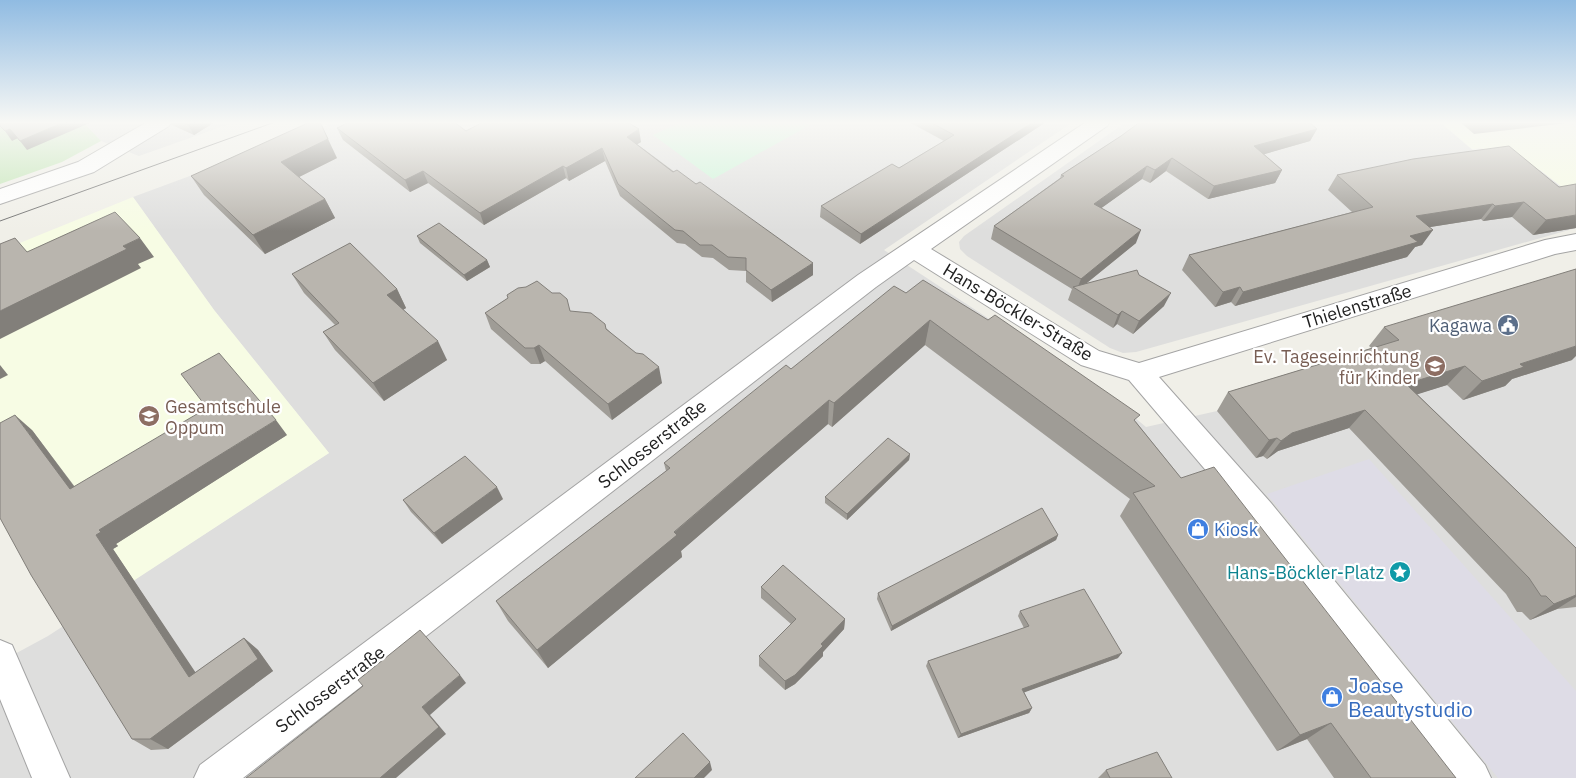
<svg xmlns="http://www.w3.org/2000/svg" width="1576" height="778" font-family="'IBM Plex Sans',sans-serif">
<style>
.residential{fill:#dededd}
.education{fill:#f7fce4}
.grass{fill:#c1e5b3}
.park{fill:#caf5d7}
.plaza{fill:#dedce6}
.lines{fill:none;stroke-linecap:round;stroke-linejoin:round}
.minor-casing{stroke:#a4a4a4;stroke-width:2}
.minor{fill:#fff;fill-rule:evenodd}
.tram{stroke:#6e6e6e;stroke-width:1}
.wall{fill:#9f9c96}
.shaded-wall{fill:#827f7a}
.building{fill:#b9b5ae;stroke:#827f7a}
.labels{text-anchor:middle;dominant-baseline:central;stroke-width:4.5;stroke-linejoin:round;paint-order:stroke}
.street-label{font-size:18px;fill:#202020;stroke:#fff}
.service-label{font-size:18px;fill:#4e5e75;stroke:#fff;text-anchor:end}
.education-label{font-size:18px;fill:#785e54;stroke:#fff;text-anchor:end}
.shop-label{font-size:18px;fill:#366cbe;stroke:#fff;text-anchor:start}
.culture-label{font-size:18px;fill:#0d838f;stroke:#fff;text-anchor:end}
.near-shop-label{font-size:21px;fill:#366cbe;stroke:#fff;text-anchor:start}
</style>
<rect width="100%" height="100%" fill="#f0efe8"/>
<g class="residential">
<path d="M83,122H235L139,156L101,141Z"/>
<path d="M336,122H1073L884,250L1116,402L1146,427L1217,411L1383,359L1369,346L1576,283V778H0V662L48,636L329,453L214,310L133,197Z"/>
<path d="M1126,122H1440L1506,179L1517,173L1540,170L1576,198V228L1136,352L1123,353L1110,348L967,256L960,249L959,242L964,236Z"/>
</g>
<g class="education">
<path d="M1440,122H1568L1576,128V198L1540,170L1518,173L1517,177L1482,148L1472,149Z"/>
<path d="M133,197L214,310L329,453L72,621L0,499V251Z"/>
</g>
<path class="grass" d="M0,122H83L101,141L62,162L0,184Z"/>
<path class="park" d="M681,122H806L810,125L713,179L653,135Z"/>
<path class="plaza" d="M1369,459L1576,691V778H1498L1267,494Z"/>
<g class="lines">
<g class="minor-casing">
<g id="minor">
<path d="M147,122H172L169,126L94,172L0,204V189L78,162Z"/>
<path d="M1086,122H1110L1107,126L931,249L1099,351L1139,363L1545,240L1576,234V250L1555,254L1159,377L1271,503L1485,765L1491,778H1448L1249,521L1129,380L1081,365L914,260L876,287L243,778H194L200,765L858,275Z"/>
<path d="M0,640L12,645L70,778H32L0,699Z"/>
</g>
</g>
<use href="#minor" class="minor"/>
<path class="tram" d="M0,221L275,122"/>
</g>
<g class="wall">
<path d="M170,122H215L194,135L172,125Z"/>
<path d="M909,122H1046L860,244L820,217L821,206L899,168L944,141Z"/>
<path d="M1460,122H1576L1474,134Z"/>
<path d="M337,128L466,131L641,142L637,144L813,275L772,302L746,282V271L729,270L713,258L702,257L685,244L677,243L620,196L605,161L569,181L566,178L484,225L428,183L410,192L343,140Z"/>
<path d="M1317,129L1310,141L1264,154L1282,170L1275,183L1208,199L1166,171L1150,183L1142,179L1101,208L1136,243L1087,283L1139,275L1164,306L1133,334L1117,324L1113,328L1068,300L1072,289L991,239L994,226L1060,178L1061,175L1121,136Z"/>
<path d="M1509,146L1576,228L1533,235L1512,217L1483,221L1481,219L1430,227L1422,245L1415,247L1407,257L1235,306L1231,302L1215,307L1182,270L1189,255L1352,212L1328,190L1337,175Z"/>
<path d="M337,158L299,177L325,199L335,218L265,254L204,195L191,176Z"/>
<path d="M417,236L487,260L490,267L467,281L420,243Z"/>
<path d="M292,274L397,289L406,308L403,310L447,360L384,401L335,350L323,332L335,325L304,293Z"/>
<path d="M906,293L1136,422L1181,478L1456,778H1334L1307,739L1277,751L1120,516L1130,499L925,345L832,427L828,424L681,551L682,557L548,668L508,621L496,601L666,471L664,463L791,369Z"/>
<path d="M508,298L570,311L607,329L662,383L612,420L545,361L540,364H531L491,329L485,313Z"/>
<path d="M1384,327L1572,360L1512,379L1505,386L1463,400L1447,385L1417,394L1576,548V607L1557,609L1530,620L1522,612H1517L1506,594L1349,428L1278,451L1267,459L1263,456L1256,458L1217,411L1228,392L1372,348L1369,346Z"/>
<path d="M32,430L75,487L287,435L116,544L118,546L113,549L195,673L244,638L258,650L273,671L168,749L151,750L132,739Z"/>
<path d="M910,454L909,460L847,520L825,503V497Z"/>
<path d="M503,499L442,544L411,512L403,500Z"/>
<path d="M1058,535L1056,540L891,631L877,599L878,593Z"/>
<path d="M761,587L845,619L844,629L823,652V656L795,684L785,690L759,666V656L791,624L761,598Z"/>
<path d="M1020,611L1118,658L1024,692L1032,708L1029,713L958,738L926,666L928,661L1024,628L1018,616Z"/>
<path d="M1106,770L1172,778H1098Z"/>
</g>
<g class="shaded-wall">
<path d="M64,122H92L27,150L20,141Z"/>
<path d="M193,122H215L194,135L188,125Z"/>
<path d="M320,122L337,158L291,181L281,162Z"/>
<path d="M1033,122H1046L860,244L861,234Z"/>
<path d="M10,129L18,138L12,141L5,131Z"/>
<path d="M639,129L641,142L629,149L627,137Z"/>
<path d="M1317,129L1310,141L1248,159L1254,146Z"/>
<path d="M602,148L605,161L569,181L566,168Z"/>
<path d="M1172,158L1166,171L1150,183L1155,170Z"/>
<path d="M563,166L566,178L484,225L480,213Z"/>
<path d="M1147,166L1142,179L1089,217L1094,204Z"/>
<path d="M1282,170L1275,183L1208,199L1214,186Z"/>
<path d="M423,171L428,183L410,192L405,180Z"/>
<path d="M325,199L335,218L265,254L253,235Z"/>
<path d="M1524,202L1512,217L1483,221L1495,206Z"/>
<path d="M1493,204L1481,219L1405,231L1416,216Z"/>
<path d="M1576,215V228L1533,235L1546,220Z"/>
<path d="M1141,230L1136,243L1078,290L1077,289L1081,279Z"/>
<path d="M1433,230L1422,245L1415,247L1407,257L1235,306L1243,292L1410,236Z"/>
<path d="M140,238L154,257L138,264L141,268L0,339V311L123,246Z"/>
<path d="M487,260L490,267L467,281L464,275Z"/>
<path d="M813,263V275L772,302L771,290Z"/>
<path d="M1240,287L1231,302L1215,307L1223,292Z"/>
<path d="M397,289L406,308L396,314L387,295Z"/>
<path d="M1171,293L1164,306L1133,334L1139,321Z"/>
<path d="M1122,311L1117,324L1113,328L1118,315Z"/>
<path d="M930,320L925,345L832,427L834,403Z"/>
<path d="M438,341L447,360L384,401L373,383Z"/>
<path d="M539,345L545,361L540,364L534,348Z"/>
<path d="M1576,346V356L1572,360L1512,379L1505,386L1463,400L1482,381L1520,364Z"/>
<path d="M0,365L8,375L0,379Z"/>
<path d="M1465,366L1447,385L1390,403L1406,384Z"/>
<path d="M659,367L662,383L612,420L608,404Z"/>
<path d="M829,400L828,424L681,551L682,557L548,668L537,650Z"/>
<path d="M1365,410L1349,428L1278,451L1267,459L1281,441L1292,433Z"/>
<path d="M15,415L32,430L87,504L70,489Z"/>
<path d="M276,420L287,435L116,544L118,546L113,549L206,688L189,677L96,535L99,530Z"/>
<path d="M1277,438L1263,456L1256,458L1269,440Z"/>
<path d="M910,454L909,460L847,520V514Z"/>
<path d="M497,487L503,499L442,544L434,533Z"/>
<path d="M1058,535L1056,540L891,631L892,626Z"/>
<path d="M1576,595V597L1557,609L1530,620L1554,604Z"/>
<path d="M845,619L844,629L823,652V656L795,684L785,690V681L821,644Z"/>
<path d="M244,638L258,650L273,671L168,749L150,739Z"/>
<path d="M1122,653L1118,658L1020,694L1022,689Z"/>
<path d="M460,675L466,683L430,715L446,734L396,778H380L422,707Z"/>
<path d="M1032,708L1029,713L958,738L961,734Z"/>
<path d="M1331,723L1307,739L1277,751L1300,735Z"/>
<path d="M710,762L712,770L704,778H694Z"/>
</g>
<g class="building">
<path d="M0,122H64L20,141L10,129L5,131L0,126Z"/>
<path d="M181,122H193L188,125Z"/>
<path d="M310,122H320L328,139L281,162L325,199L253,235L191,176Z"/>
<path d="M349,122H454L466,131L483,122H627L639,129L627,137L673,172L677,170L696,184L700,182L813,263L771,290L746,270V258L728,257L712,245H700L683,231L675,230L618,184L602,148L566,168L563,166L480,213L423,171L405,180L337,128Z"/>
<path d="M930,122H1033L861,234L821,206L892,164L899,168L954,135Z"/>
<path d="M1140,122H1309L1317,129L1254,146L1282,170L1214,186L1172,158L1155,170L1147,166L1094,204L1141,230L1081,279L994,226L1064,176L1061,175L1121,136Z"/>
<path d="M1509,146L1559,187L1576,184V215L1546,220L1524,202L1495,206L1493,204L1416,216L1433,230L1410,236L1418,242L1243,292L1240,287L1223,292L1189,255L1373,207L1337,175L1413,159Z"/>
<path d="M115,212L140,238L123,246L127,249L0,311V244L15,238L27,252Z"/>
<path d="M439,223L487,260L464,275L417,236Z"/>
<path d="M350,243L397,289L387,295L438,341L373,383L323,332L339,323L292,274Z"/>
<path d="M1576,269V346L1520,364L1524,367L1482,381L1465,366L1406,384L1576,548V595L1554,604L1546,596H1541L1529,578L1365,410L1292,433L1281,441L1277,438L1269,440L1228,392L1399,340L1384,327Z"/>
<path d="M1137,270L1139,275L1171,293L1139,321L1122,311L1118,315L1073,287Z"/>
<path d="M923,280L988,320L995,315L1140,415L1134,420L1181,478L1214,467L1456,778H1371L1331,723L1300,735L1133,493L1155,486L930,320L834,403L829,400L674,532L677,535L537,650L496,601L670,468L664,463L786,365L791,369L894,286L906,293Z"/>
<path d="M537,281L552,293H560L567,299L570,311L591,313L605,324L606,329L636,353L643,354L659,367L608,404L539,345L534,348H525L485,313L508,298L507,295L518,288L526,287Z"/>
<path d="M219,353L276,420L99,530L101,532L96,535L189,677L244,638L258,659L150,739H132L31,575L0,518V423L15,415L70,489L207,408L181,374Z"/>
<path d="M888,438L910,454L847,514L825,497Z"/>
<path d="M465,456L497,487L434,533L403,500Z"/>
<path d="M1042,508L1058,535L892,626L878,593Z"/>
<path d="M783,565L845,619L821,644L823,646L795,675L785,681L759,656L796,619L761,587Z"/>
<path d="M1084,589L1122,653L1022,689L1032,708L961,734L928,661L1029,626L1020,611Z"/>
<path d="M420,630L460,675L422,707L439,727L380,778H246L363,686L358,680Z"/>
<path d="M683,733L710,762L694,778H635Z"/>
<path d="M1157,752L1172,778H1110L1106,770Z"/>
</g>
<linearGradient id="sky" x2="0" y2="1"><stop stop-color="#90bbe2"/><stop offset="0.53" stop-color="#f8f8f5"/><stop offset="1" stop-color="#f8f8f5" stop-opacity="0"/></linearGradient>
<rect width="1576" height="231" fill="url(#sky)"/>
<defs>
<g id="civic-disc" transform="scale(1.125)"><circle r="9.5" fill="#5c6f8a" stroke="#fff"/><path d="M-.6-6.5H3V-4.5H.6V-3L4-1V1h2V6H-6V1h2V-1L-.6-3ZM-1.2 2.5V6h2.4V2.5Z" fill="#fff"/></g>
<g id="school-disc" transform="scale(1.125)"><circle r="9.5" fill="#8d6e63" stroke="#fff"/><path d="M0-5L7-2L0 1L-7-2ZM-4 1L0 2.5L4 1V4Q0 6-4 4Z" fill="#fff"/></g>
<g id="shop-disc" transform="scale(1.125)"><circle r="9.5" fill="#3f7fe0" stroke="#fff"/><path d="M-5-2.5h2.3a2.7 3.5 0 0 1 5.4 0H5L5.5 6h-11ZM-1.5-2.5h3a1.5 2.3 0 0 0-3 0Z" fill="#fff"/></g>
<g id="sight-disc" transform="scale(1.125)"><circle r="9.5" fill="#0f9aa8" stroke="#fff"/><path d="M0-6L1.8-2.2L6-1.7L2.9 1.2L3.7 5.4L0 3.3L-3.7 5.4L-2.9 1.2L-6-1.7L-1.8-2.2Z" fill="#fff"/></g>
</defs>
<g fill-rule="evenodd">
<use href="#civic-disc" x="1508" y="325"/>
<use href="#school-disc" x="1435" y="366"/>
<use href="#school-disc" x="149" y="416"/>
<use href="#shop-disc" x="1198" y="529"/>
<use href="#sight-disc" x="1400" y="572"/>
<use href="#shop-disc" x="1332" y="697"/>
</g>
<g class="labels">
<g class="street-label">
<text transform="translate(1357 306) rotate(-17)">Thielenstraße</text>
<text transform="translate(1018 312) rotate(31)">Hans-Böckler-Straße</text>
<text transform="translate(652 444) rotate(-38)">Schlosserstraße</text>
<text transform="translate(330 689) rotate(-37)">Schlosserstraße</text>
</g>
<g class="service-label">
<text x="1492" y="325">Kagawa</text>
</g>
<g class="education-label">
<text x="1419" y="356">Ev. Tageseinrichtung<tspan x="1419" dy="21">für Kinder</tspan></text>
<text x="165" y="406" text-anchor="start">Gesamtschule<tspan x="165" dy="21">Oppum</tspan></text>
</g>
<g class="shop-label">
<text x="1214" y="529">Kiosk</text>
</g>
<g class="culture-label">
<text x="1384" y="572">Hans-Böckler-Platz</text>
</g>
<g class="near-shop-label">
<text x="1348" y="685">Joase<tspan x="1348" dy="24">Beautystudio</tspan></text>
</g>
</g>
</svg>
